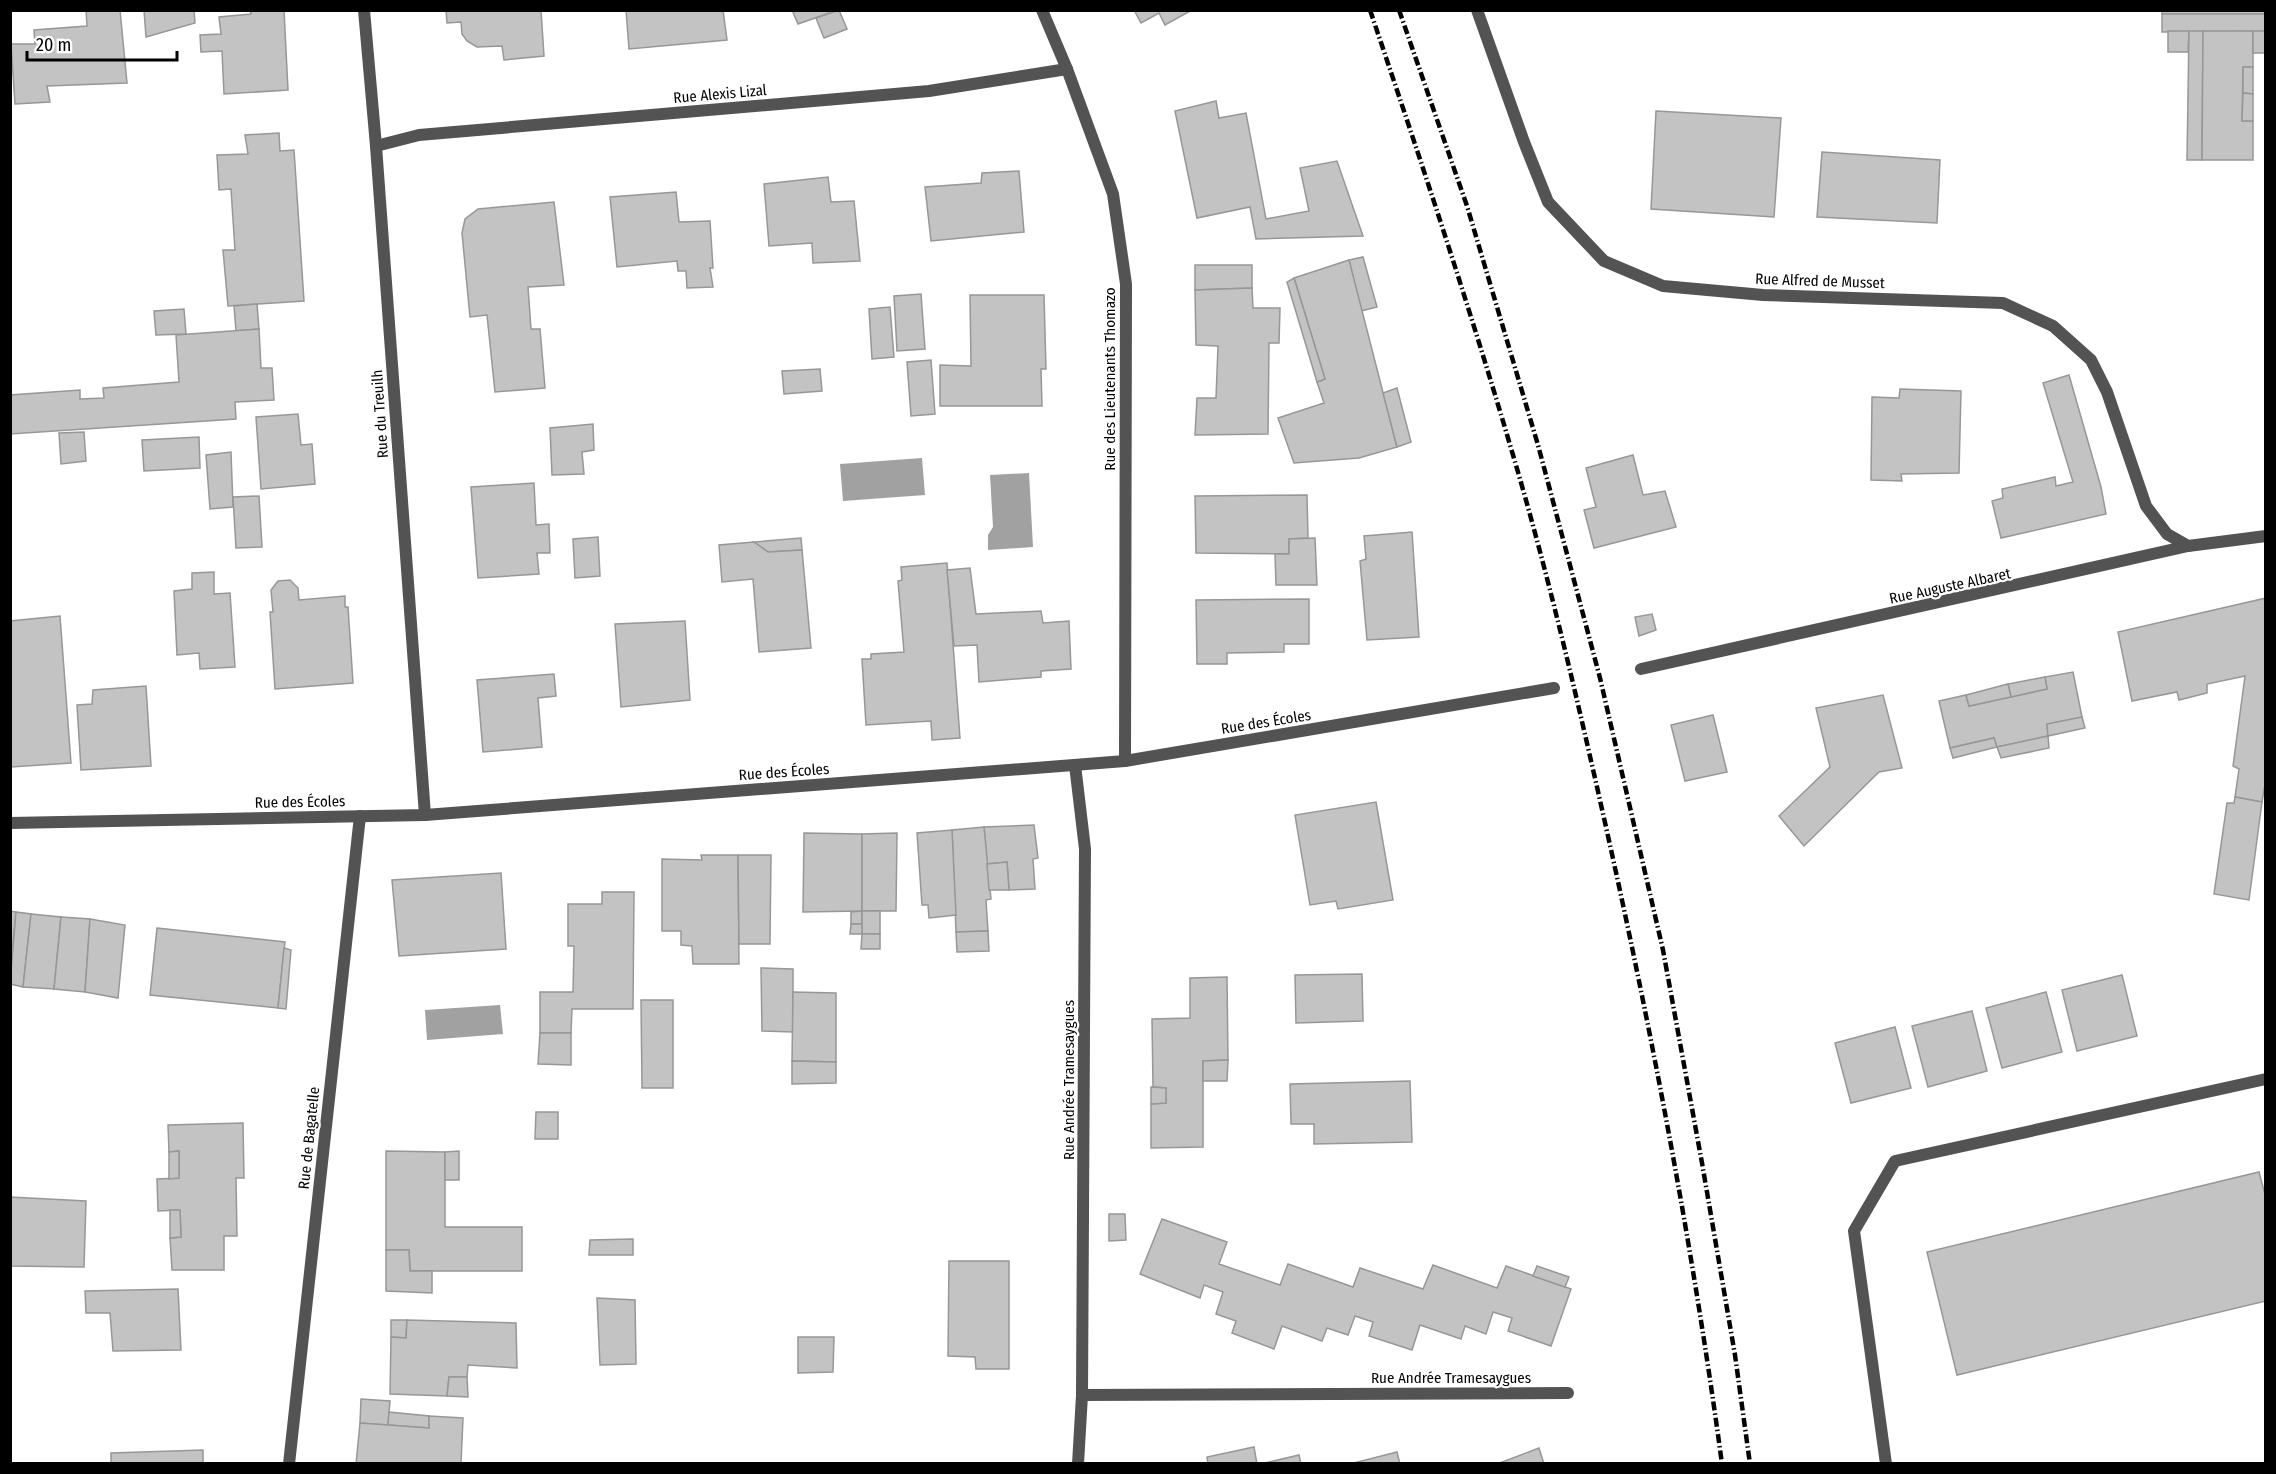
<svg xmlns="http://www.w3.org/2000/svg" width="2276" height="1474" font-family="'Fira Sans Condensed',sans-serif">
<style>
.water{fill:#a1a1a1}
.building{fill:#c3c3c3;stroke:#979797;stroke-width:1.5}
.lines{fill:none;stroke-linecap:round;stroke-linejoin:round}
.minor{stroke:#535353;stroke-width:12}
.tertiary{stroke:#535353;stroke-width:12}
.rail{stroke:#000;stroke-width:4.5;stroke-dasharray:9 3 1.5 3;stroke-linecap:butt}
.labels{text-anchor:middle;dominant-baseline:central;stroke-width:4.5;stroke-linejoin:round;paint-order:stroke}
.street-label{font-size:15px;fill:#000;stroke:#fff}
</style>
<rect width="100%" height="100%" fill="#fff"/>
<g class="water">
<path d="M922,458L925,495L843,501L840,464Z"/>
<path d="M1029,473L1033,547L988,550V535L993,527L990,475Z"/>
<path d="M500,1005L503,1034L427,1040L425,1010Z"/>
</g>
<g class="building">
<path d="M86,10H120L127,83L47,86L50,102L15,104L11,44H35L34,30L87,26Z"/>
<path d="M144,10H194L195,23L146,37Z"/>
<path d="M250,10H284L288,90L224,94L222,51L201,52L200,35L221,34L219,17L251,14Z"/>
<path d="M446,10H541L544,56L504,60L502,46L477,47L467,41L462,34L461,22L447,23Z"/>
<path d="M626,10H723L727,40L629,49Z"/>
<path d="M792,10H838L798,24Z"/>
<path d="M839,10L847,29L824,38L816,18Z"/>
<path d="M1134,10H1192L1165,25L1159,13L1141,23Z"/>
<rect x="2162" y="10" width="104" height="4"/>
<path d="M2162,14H2266V31L2162,32Z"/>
<path d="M2168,31H2189L2188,52H2168Z"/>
<path d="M2189,31H2203L2202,160H2187Z"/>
<path d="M2203,31H2253V67H2243L2242,121H2253V160H2202Z"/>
<rect x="2253" y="31" width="13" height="22"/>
<path d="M2243,67H2253V94L2243,93Z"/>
<path d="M2243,93L2253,94V121H2242Z"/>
<path d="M1216,101L1219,118L1246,113L1266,219L1309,211L1300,168L1337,161L1363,236L1256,239L1250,207L1197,218L1175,111Z"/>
<path d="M1656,111L1781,118L1774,217L1651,209Z"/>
<path d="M279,133L280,151L294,150L304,301L228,306L223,250H235L231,189L219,190L217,155L248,154L245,135Z"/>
<path d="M1822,152L1940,160L1937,223L1817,217Z"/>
<path d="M1019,171L1024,232L931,241L925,187L981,183L982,173Z"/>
<path d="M828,177L831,202L854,201L860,261L813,263L812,243L769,246L764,184Z"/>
<path d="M676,192L679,222L710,221L713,268H710L713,287L687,288L686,271H678L677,261L617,267L610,197Z"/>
<path d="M554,202L564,285L528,287L531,329H540L545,388L495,392L487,315L470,317L462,233L465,219L478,209Z"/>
<path d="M1363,257L1377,307L1361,311L1349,260Z"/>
<path d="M1349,260L1397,447L1359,458L1294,463L1278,418L1324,403L1317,382L1325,379L1294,278Z"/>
<path d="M1195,265H1252V288L1195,290Z"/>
<path d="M1294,278L1325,379L1317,382L1287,282Z"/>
<path d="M1252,288L1253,308H1280L1279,343H1269L1268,434L1195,435L1197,398H1216L1218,346L1196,345L1195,290Z"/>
<path d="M921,294L925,349L897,351L894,296Z"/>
<path d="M970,295H1044L1046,369H1041L1042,406H940V365L971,366Z"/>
<path d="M257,304L259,329L236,331L234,306Z"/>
<path d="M890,307L894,357L872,359L869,309Z"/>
<path d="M184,309L186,334L156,335L154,311Z"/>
<path d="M259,329L261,368H272L274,400L235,402L236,419L10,434V395L80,390V399L104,398L103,388L179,382L176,335Z"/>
<path d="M931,360L935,414L911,416L907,362Z"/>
<path d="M820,369L822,391L784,394L782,371Z"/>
<path d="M2069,375L2101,487L2106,514L2001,538L1992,501L2003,498L2002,489L2055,477L2056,486L2073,482L2043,383Z"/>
<path d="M1397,388L1411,442L1397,447L1383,393Z"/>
<path d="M1900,389L1961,391L1959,473L1901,474L1902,481L1871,480L1872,397L1899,398Z"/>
<path d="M298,414L301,445L312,444L315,484L261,489L256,417Z"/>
<path d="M593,424L594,450L582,452L584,474L552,475L550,428Z"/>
<path d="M84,432L86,461L61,464L59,433Z"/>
<path d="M199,437L200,468L144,471L142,440Z"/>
<path d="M231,452L233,507L210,509L206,455Z"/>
<path d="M1633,455L1643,495L1665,491L1676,527L1594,548L1584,510L1596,507L1586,468Z"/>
<path d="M534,483L536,525L549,524L550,553H537L539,574L478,578L471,487Z"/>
<path d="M1307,495L1308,538L1289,539V554L1196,553L1195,496Z"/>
<path d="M259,496L262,547L236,548L233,497Z"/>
<path d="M1412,532L1419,637L1367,640L1360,561L1366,559L1364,536Z"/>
<path d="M598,537L600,576L575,578L573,539Z"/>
<path d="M801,538L802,550L768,552L754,542Z"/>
<path d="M1315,538L1317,585H1276L1275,554H1289V539Z"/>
<path d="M754,542L768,552L802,550L811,648L759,652L753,579L722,582L719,545Z"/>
<path d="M947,563L960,738L932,740L931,721L866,725L862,659H871V654L904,652L898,581L902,580L901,567Z"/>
<path d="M970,568L976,614L1041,611L1043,623L1069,621L1071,669L1041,671V677L979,682L977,645L954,646L947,570Z"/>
<path d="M214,572V594L230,593L235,667L200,669L199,653L177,655L174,591L192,589V573Z"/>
<path d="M290,580L298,588L299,600L345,596V607H348L353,683L275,689L270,612H273L271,590L278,581Z"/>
<path d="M2266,598V778L2262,802L2235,797L2239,769L2233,766L2245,676L2207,684V693L2179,700L2177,692L2132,701L2118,632Z"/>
<path d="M1309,599V644H1284V652L1227,653V664H1197L1196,600Z"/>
<path d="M1652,614L1656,630L1639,636L1635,617Z"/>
<path d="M60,616L71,763L11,767L10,621Z"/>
<path d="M685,621L690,700L621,707L615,624Z"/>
<path d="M2073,672L2082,717L2047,724L2048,736L1997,747L1994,738L1950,748L1939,701L1966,695L1969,706L2047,689L2045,677Z"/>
<path d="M554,674L556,696L538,698L542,747L483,752L477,680Z"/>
<path d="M2045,677L2047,689L2011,697L2008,684Z"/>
<path d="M2008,684L2011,697L1969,706L1966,695Z"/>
<path d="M146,686L151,766L81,770L77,705L92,704L93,690Z"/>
<path d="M1883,695L1902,768L1879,772L1804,846L1779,816L1830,767L1816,708Z"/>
<path d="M1713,715L1727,772L1685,781L1671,725Z"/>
<path d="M2082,717L2085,728L2048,736L2047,724Z"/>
<path d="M2048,736L2049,748L2001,758L1997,747Z"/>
<path d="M1994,738L1997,747L1953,758L1950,748Z"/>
<path d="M2235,797L2262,802L2249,900L2214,894L2227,803H2234Z"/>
<path d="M1376,802L1393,900L1338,909L1336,901L1310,905L1295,815Z"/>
<path d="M1034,825L1038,858L1033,859L1035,889L1009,890L1007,862L987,864L984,827Z"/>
<path d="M984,827L991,899L986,900L988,931L956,932L952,830Z"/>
<path d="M952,830L956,915L929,918L928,905H922L917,833Z"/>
<path d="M804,833L862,834V911L803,912Z"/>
<path d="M897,833L896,911H862V834Z"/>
<path d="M701,855H738L739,964H693L692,946L681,945V931H662V859L702,860Z"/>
<path d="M738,855H771L770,944H739Z"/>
<path d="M1007,862L1009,890H989L987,864Z"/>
<path d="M501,873L506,949L399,956L392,880Z"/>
<path d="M602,892H634L633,1009H572L571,1033H540V992H573L574,946H568V904H602Z"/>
<path d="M10,911L16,912L10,972Z"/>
<path d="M862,911V924H851V912Z"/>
<rect x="862" y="911" width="18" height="23"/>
<path d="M16,912L31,914L23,987L10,984Z"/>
<path d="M31,914L61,917L54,989L23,987Z"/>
<path d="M61,917L90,919L85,992L54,989Z"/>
<path d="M90,919L125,925L118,998L85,992Z"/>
<path d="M851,924H862V934H850Z"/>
<path d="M157,928L285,942L278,1008L150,995Z"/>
<path d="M988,931L989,951L957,952L956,932Z"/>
<path d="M862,934H880V949H861Z"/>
<path d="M284,948L291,950L286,1009L278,1008Z"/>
<path d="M761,968L793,969V1032L762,1031Z"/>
<path d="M1362,974L1363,1021L1296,1023L1295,975Z"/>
<path d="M2122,975L2137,1036L2077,1051L2062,990Z"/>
<path d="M1227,977L1228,1060L1203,1061V1147L1151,1148V1104L1166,1103V1088L1153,1087L1152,1019L1190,1018V978Z"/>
<path d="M793,992L836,993V1062L792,1061Z"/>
<path d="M2046,992L2062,1052L2002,1068L1986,1008Z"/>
<path d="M641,1000H673V1088H642Z"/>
<path d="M1972,1011L1987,1071L1928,1087L1912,1026Z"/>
<path d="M1895,1027L1911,1088L1851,1103L1835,1043Z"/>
<path d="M540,1033H571V1065L538,1064Z"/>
<path d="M1228,1060L1227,1081H1203V1061Z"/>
<path d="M792,1061L836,1062V1083L792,1084Z"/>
<path d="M1410,1081L1412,1142L1314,1144V1124H1291L1290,1084Z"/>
<path d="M1151,1087L1166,1088V1103L1151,1104Z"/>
<path d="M536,1112H558V1139H535Z"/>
<path d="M243,1123L244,1178H236L237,1236H224V1270H172L170,1238L181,1237L180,1210L158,1211L157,1179L179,1178V1151L169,1152L168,1125Z"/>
<path d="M179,1151V1178L169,1179V1152Z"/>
<path d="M386,1151L445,1152V1227H522V1271H410L409,1250H386Z"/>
<path d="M459,1151V1180H445V1152Z"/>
<path d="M2259,1172L2266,1198V1301L1957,1375L1927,1252Z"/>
<path d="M10,1197L86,1201L84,1267L10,1266Z"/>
<path d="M170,1210H180L181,1237L170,1238Z"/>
<path d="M1109,1214H1125L1126,1240L1109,1241Z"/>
<path d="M1162,1219L1227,1242L1219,1264L1280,1285L1288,1264L1353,1287L1360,1268L1423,1289L1433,1265L1497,1288L1506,1266L1571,1289L1551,1346L1508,1331L1512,1318L1493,1312L1486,1334L1465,1326L1461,1339L1420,1325L1412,1350L1369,1336L1373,1322L1355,1316L1348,1335L1327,1328L1322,1341L1282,1326L1274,1349L1232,1333L1236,1321L1216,1314L1223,1292L1204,1285L1200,1298L1140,1274Z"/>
<path d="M633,1239V1255H589L590,1240Z"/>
<path d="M386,1250H409L410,1271H432V1293L386,1291Z"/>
<path d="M949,1261H1009V1369H976L975,1357L948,1356Z"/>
<path d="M1537,1266L1569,1277L1565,1287L1533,1276Z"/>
<path d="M178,1289L181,1350L113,1351L110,1313H86L85,1291Z"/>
<path d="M597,1298L635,1300L636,1364L600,1365Z"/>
<path d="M391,1320H407L406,1338L391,1337Z"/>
<path d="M407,1320L516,1323L517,1368L468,1365L467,1377H449L447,1396L390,1394L391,1337L406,1338Z"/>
<path d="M798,1337H834L833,1372L798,1373Z"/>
<path d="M449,1377H467L468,1397L447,1396Z"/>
<path d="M361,1399L390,1401L388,1425L360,1423Z"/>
<path d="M389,1412L429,1416V1428L388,1425Z"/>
<path d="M429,1416L463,1418L461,1464H356L360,1423L429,1428Z"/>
<path d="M1254,1447L1257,1464H1208L1207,1457Z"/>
<path d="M1539,1448L1544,1464H1497Z"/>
<path d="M203,1450V1464H111V1453Z"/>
<path d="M1397,1452L1400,1464H1350Z"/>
<path d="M1299,1455L1301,1464H1261Z"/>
</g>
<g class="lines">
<g class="minor">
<path d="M364,10L376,146L425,815"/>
<path d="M1042,10L1067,69L1113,194L1126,284L1125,761"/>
<path d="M376,146L419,135L929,91L1067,69"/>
<path d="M1641,669L2188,546"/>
<path d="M1075,765L1085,849L1082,1395L1078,1464"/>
<path d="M10,823L425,815L1125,761L1554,688"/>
<path d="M1082,1395L1568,1393"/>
<path d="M289,1464L360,816"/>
<path d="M1886,1464L1854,1231L1895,1161L2266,1079"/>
</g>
<path class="tertiary" d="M1477,10L1524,142L1548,202L1604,261L1663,286L1763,295L2003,303L2053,326L2091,360L2107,392L2146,506L2167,534L2188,546L2266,536"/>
<g class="rail">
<path d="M1370,10C1420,158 1469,305 1513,455C1549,577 1578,702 1606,827C1653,1038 1693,1249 1722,1464"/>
<path d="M1399,10L1467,206L1538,445L1600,678L1663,950L1702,1163L1735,1355L1750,1464"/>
</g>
</g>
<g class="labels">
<g class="street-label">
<text transform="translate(720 94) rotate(-5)">Rue Alexis Lizal</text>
<text transform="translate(1820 281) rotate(2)">Rue Alfred de Musset</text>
<text transform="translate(1110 379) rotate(-90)">Rue des Lieutenants Thomazo</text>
<text transform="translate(380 414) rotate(-94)">Rue du Treuilh</text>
<text transform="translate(1950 586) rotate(-12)">Rue Auguste Albaret</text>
<text transform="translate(1266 722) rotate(-9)">Rue des Écoles</text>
<text transform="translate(784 772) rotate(-4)">Rue des Écoles</text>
<text transform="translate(300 802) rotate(-1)">Rue des Écoles</text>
<text transform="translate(1069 1080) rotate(-90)">Rue Andrée Tramesaygues</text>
<text transform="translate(309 1138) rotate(-84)">Rue de Bagatelle</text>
<text x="1451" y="1378">Rue Andrée Tramesaygues</text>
</g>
</g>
<rect width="2276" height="1474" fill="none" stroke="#000000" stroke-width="24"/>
<path d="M27 51v9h150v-9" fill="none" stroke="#000000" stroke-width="3"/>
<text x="36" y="51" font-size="18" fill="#000000" stroke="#ffffff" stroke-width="4.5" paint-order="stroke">20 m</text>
</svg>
